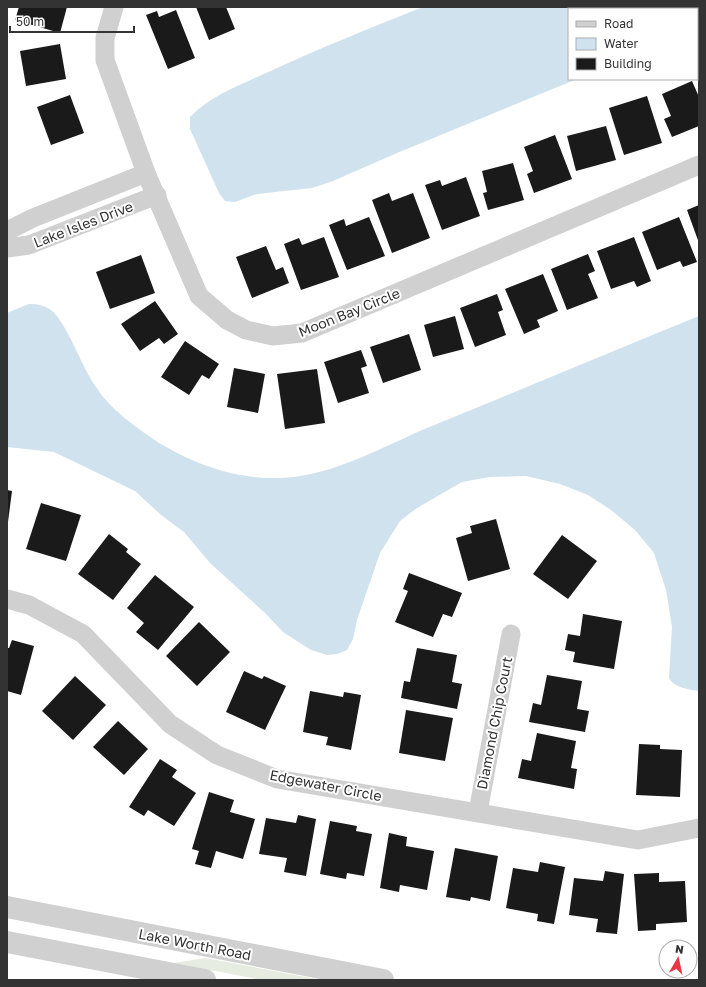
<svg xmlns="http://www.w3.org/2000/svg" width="706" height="987" font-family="'Golos Text',sans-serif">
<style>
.green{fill:#e6ecdf}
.water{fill:#cfe2ee}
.building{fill:#1a1a1a}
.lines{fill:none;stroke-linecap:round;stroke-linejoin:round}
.minor{stroke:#d0d0d0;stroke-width:19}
.tertiary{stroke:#d0d0d0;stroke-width:22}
.labels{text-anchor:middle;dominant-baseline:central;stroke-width:4;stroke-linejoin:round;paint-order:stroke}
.street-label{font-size:14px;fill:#333;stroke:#fff}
</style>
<rect width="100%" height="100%" fill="#fff"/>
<path class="green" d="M205,958L322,980H262L174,963Z"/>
<g class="water">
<path d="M423,7H699V18L697,19V9H569V79H577L397,153L333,181L312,188L257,194L235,202L225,201L219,193L190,129V117C210,96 240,85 266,73C318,49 370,28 423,7Z"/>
<path d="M29,304C37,304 44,305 51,310C67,323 82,368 96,387C105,401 118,413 131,423C174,457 226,480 282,478C336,475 383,446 432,426C521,390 610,352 699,316V691C689,690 673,687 669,678L672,627L666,590L654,553L635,530L611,510L588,495L560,484L526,476L489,477L462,482L417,508L400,521L380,553L357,620L353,639L347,650L337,654L327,655L311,650L283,632L265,613L210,563L184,532L161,515L135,491L54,452L7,447V313Z"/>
</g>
<g class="building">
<path d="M19,7H67L60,33L15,20Z"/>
<path d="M196,7H226L235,29L209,40Z"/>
<path d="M176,10L195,58L168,69L146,15L157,11L159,17Z"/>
<path d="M60,44L66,79L26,86L20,51Z"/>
<path d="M692,81L699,97V126L672,137L664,119L671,116L662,94Z"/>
<path d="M70,95L84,133L51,145L37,107Z"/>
<path d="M647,96L662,143L624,155L609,108Z"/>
<path d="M606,126L616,160L576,171L567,136Z"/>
<path d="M555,135L572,179L534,193L527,174L533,171L524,147Z"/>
<path d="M513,163L524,200L488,210L483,193L487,192L482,171Z"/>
<path d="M466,177L480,216L442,230L425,185L440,180L442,186Z"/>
<path d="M389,193L392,201L413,193L430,238L392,253L372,200Z"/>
<path d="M699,205V243L687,210Z"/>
<path d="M369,217L385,256L347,270L329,225L344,219L346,226Z"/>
<path d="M679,217L697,262L683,267L680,261L657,270L642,232Z"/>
<path d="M324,237L339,277L301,290L284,244L299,238L302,245Z"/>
<path d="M634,237L651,281L637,287L634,281L611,289L597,251Z"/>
<path d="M266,246L276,270L283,267L289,283L252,298L236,257Z"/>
<path d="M588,254L595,271L588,274L598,298L567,310L551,269Z"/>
<path d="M141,255L155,293L110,309L96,272Z"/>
<path d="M543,274L558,311L537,320L540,327L524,334L505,289Z"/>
<path d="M497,294L503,310L498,312L506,335L475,347L460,308Z"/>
<path d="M155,301L178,334L164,344L159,338L140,351L121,324Z"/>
<path d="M455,316L464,349L433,357L424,325Z"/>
<path d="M409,334L421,370L383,383L370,347Z"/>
<path d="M185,341L219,364L209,379L202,375L189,395L161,377Z"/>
<path d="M361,350L367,366L361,368L369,393L338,403L324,362Z"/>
<path d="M234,368L265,374L258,413L227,407Z"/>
<path d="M317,369L325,423L285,429L277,374Z"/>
<path d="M7,490L12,491L8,522H7Z"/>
<path d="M41,503L81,515L66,561L26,549Z"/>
<path d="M496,519L510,569L468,581L456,538L472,533L470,526Z"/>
<path d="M109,534L128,549L126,552L141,564L113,600L78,574Z"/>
<path d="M562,535L597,561L568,599L533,574Z"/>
<path d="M409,573L462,593L452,617L443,614L433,637L395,622L408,591L403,589Z"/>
<path d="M155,575L194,607L158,650L136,632L144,623L127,608Z"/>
<path d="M583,614L622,621L614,669L573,662L575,652L565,650L568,634L580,636Z"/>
<path d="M199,622L230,652L197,686L166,656Z"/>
<path d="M12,640L34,646L21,695L7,691V648H9Z"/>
<path d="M417,648L457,655L452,682L462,684L457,709L401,698L404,681L410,682Z"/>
<path d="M244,671L262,679L264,676L286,686L265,730L226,712Z"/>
<path d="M547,675L582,681L577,709L589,711L585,732L529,722L533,703L541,705Z"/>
<path d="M75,676L106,705L73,740L42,711Z"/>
<path d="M310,691L343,697L344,692L361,695L351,750L326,745L328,737L303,732Z"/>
<path d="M406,710L453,718L445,761L399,753Z"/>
<path d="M118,721L148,749L124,775L93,747Z"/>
<path d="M537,733L576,741L571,768L577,769L574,789L518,778L522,759L531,761Z"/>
<path d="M639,744L660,745V749L682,750L680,797L636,795Z"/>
<path d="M160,759L177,770L172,777L196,793L174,826L148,810L144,816L129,807Z"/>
<path d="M209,792L234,800L230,812L255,819L243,859L216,851L211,868L195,864L199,851L192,849Z"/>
<path d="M298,815L316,819L306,876L284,872L287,858L259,854L266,818L296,823Z"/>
<path d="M330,821L357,826L356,831L372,834L364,876L347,873L346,879L320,874Z"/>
<path d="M389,833L407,837L406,846L434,851L427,890L400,885L399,892L380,888Z"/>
<path d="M455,848L498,856L490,901L471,897L470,901L446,897Z"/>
<path d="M540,862L565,867L554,924L537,921L538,914L506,908L513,868L538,872Z"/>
<path d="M605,871L624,874L617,934L596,932L598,919L569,915L574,878L603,881Z"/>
<path d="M659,873V882L685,881L687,922L656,924V930L638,931L634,874Z"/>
</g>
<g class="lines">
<g class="minor">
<path d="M114,7L105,38V60L146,173L199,296L227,320L246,330L273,336L302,333L699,165"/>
<path d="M7,231L33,218L146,173"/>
<path d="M7,248L29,245L157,195"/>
<path d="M7,599L29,605L83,634L170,724L217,755L277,779L638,840L699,828"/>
<path d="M478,812L511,634"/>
</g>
<g class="tertiary">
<path d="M7,907L383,980"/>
<path d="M7,942L205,980"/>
</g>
</g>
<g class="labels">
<g class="street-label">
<text transform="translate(83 224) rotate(-21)">Lake Isles Drive</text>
<text transform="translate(349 312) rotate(-22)">Moon Bay Circle</text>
<text transform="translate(494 723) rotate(-79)">Diamond Chip Court</text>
<text transform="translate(326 785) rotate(11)">Edgewater Circle</text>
<text transform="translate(195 944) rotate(11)">Lake Worth Road</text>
</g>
</g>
<rect width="706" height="987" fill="none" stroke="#333333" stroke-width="16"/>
<rect x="568" y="8" width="130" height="72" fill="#ffffff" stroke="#adadad"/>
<rect x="576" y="21" width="20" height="6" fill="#d0d0d0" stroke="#adadad"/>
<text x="604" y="28" font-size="12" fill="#333333">Road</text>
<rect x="576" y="38" width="20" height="12" fill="#cfe2ee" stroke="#adadad"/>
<text x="604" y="48" font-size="12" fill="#333333">Water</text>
<rect x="576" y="58" width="20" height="12" fill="#1a1a1a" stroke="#adadad"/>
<text x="604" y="68" font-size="12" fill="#333333">Building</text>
<g transform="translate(678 959) rotate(9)"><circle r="19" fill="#ffffff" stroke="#adadad"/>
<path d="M0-3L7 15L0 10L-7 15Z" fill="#e63946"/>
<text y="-6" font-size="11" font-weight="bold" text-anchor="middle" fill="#333333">N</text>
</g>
<path d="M10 26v6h124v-6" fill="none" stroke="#333333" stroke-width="2"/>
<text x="16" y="26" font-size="12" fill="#333333" stroke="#ffffff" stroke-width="3" paint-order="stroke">50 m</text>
</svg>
